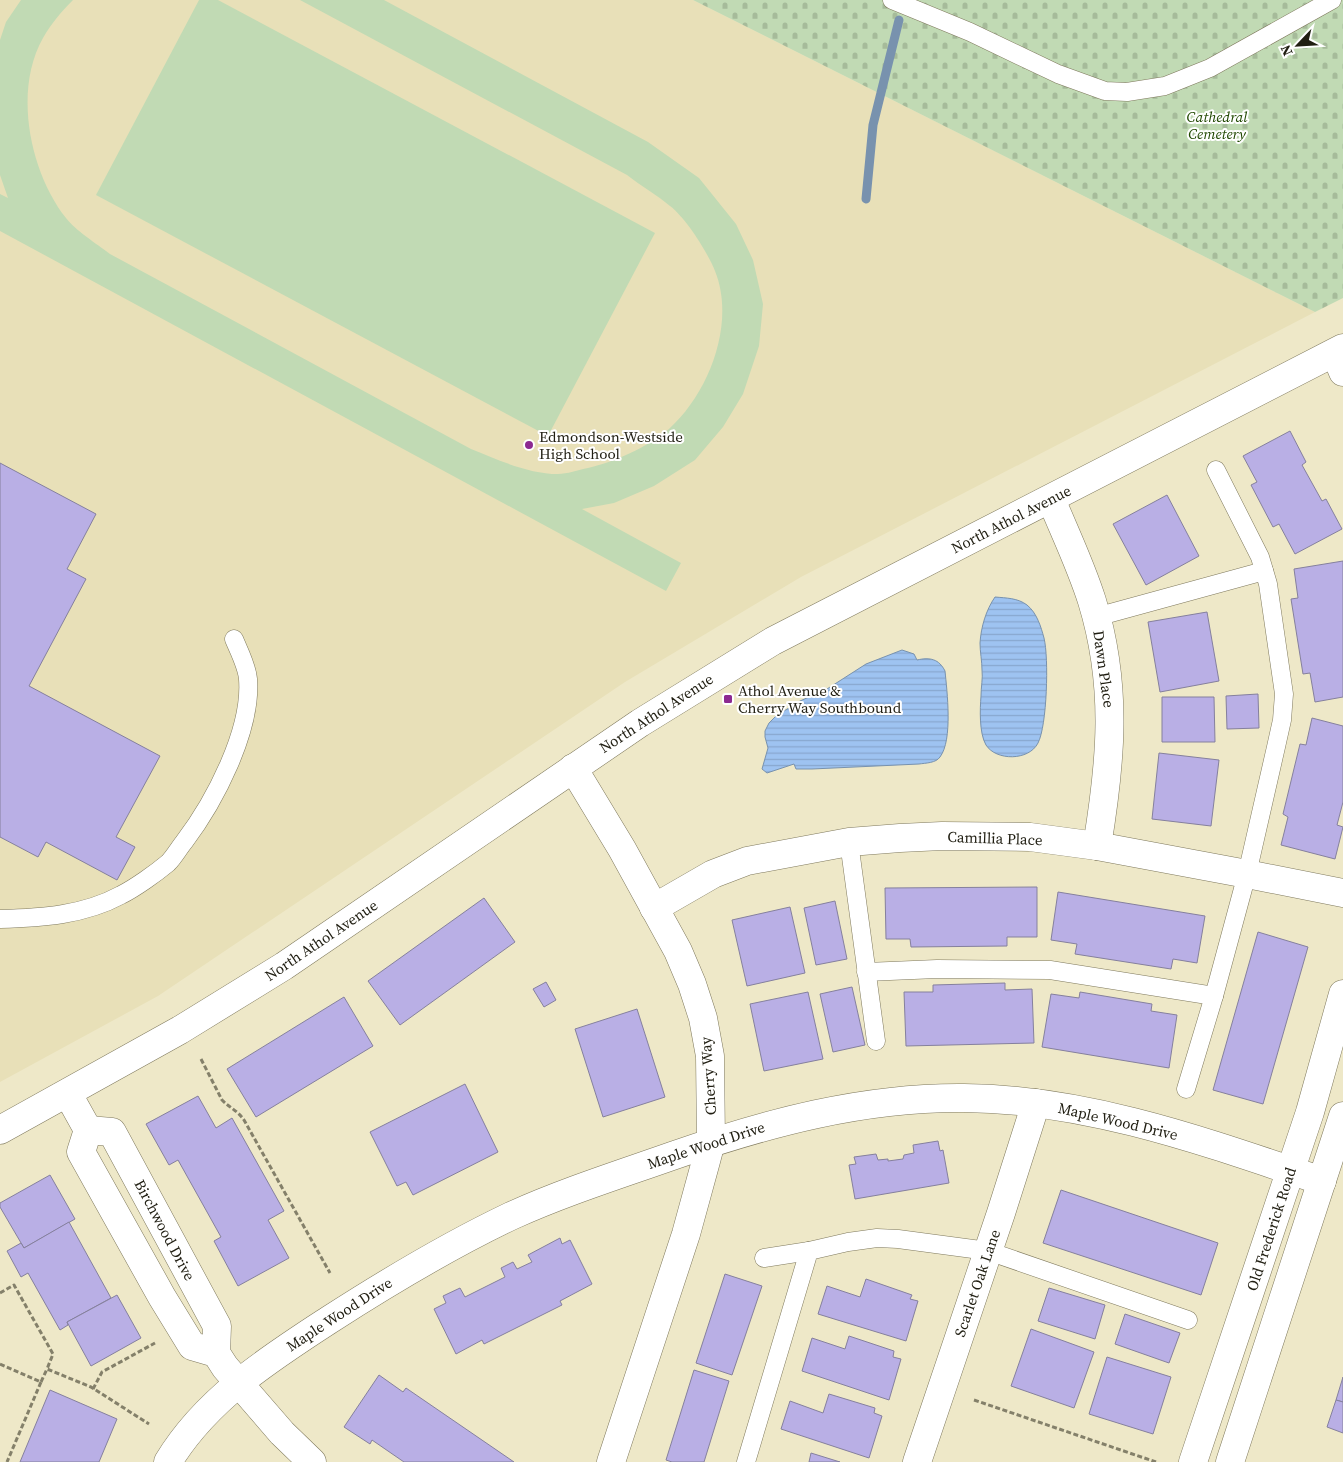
<svg xmlns="http://www.w3.org/2000/svg" width="1343" height="1462" font-family="'Source Serif 4',serif">
<style>
.built{fill:#e8e0b8}
.green{fill:#c1dab4}
.cemetery{fill:url(#cemetery-stones)}
.water{fill:url(#water-rules);stroke:#7892ae}
.lines{fill:none;stroke-linecap:round;stroke-linejoin:round}
.stream{stroke:#7892ae;stroke-width:9}
.building{fill:#b9afe5;stroke:#85809d}
.lane-casing{stroke:#7f795d;stroke-width:19}
.street-casing{stroke:#7f795d;stroke-width:29}
.secondary-casing{stroke:#7f795d;stroke-width:29}
.path{stroke:#84806a;stroke-width:3;stroke-dasharray:5 2.5;stroke-linecap:butt}
.lane{stroke:#fff;stroke-width:18}
.street{stroke:#fff;stroke-width:28}
.secondary{stroke:#fff;stroke-width:28}
.poi-dot{fill:#8c2991;stroke:#fff;stroke-width:2}
.labels{text-anchor:middle;dominant-baseline:central;stroke-width:4;stroke-linejoin:round;paint-order:stroke}
.park-label{font-size:15px;font-style:italic;fill:#204800;stroke:#fff}
.poi-label{font-size:15px;fill:#201e12;stroke:#fff;text-anchor:start}
.street-label{font-size:15px;fill:#201e12;stroke:#fff}
</style>
<defs>
<pattern id="cemetery-stones" width="16" height="16" patternUnits="userSpaceOnUse" patternTransform="scale(1.25)"><rect width="16" height="16" fill="#c1dab4"/><path d="M2 7V4a2 2 0 0 1 4 0v3zM10 15v-3a2 2 0 0 1 4 0v3z" fill="#a6bb9a"/></pattern>
<pattern id="water-rules" width="6" height="5" patternUnits="userSpaceOnUse" patternTransform="scale(1.25)"><rect width="6" height="5" fill="#9ec3f1"/><path d="M0 2.5h6" fill="none" stroke="#88a7ce"/></pattern>
</defs>
<rect width="100%" height="100%" fill="#eee8c8"/>
<path class="built" d="M0,0H693L1315,312L801,577L625,682L158,996L0,1082Z"/>
<g class="green">
<path d="M21,0H73C61,12 51,24 43,38C13,91 30,172 66,218C75,230 97,244 110,254L471,449C498,460 529,474 558,474C567,474 578,470 588,468C614,462 648,447 669,429C709,393 736,323 715,271C708,253 686,218 670,206C657,195 641,186 627,175L300,0H384L648,142L699,178L736,224L753,260L763,304L759,346L743,394L723,427L695,460L654,486L614,503L582,509L681,563L666,591L0,231V194L8,198L0,175V40L6,22Z"/>
<path d="M199,0H218L655,233L548,436L96,195Z"/>
</g>
<path class="cemetery" d="M693,0H1343V298L1315,312Z"/>
<g class="water">
<path d="M995,597C1006,598 1018,598 1027,605C1037,613 1041,627 1044,638C1049,658 1047,726 1038,743C1029,761 996,761 986,745C979,733 980,709 981,696C981,687 983,678 982,670C982,661 980,652 980,643C981,627 986,610 995,597Z"/>
<path d="M902,650L914,654L917,660C930,657 939,659 945,671C947,691 953,740 940,757C936,763 926,763 919,764L812,769H796L794,764L767,773L762,769L768,748L765,737V731L769,723L776,716L800,701L827,689L866,664Z"/>
</g>
<g class="lines">
<path class="stream" d="M866,199L873,125L899,20"/>
</g>
<g class="building">
<path d="M1290,431L1306,462L1302,465L1322,501L1326,499L1342,529L1295,554L1279,524L1273,527L1251,485L1257,482L1243,456Z"/>
<path d="M0,463L96,514L67,569L86,579L29,686L160,756L116,837L135,847L117,880L46,842L38,857L0,837Z"/>
<path d="M1167,495L1199,556L1146,585L1113,524Z"/>
<path d="M1343,561V697L1315,702L1310,673L1303,674L1291,599L1298,598L1294,569Z"/>
<path d="M1207,612L1219,681L1160,692L1148,622Z"/>
<path d="M1258,694L1259,728L1227,729L1226,696Z"/>
<path d="M1162,697H1214L1215,742H1162Z"/>
<path d="M1312,718L1343,726V802L1337,825L1343,827L1335,859L1281,845L1288,817L1283,814L1300,744L1306,745Z"/>
<path d="M1159,753L1219,760L1211,826L1152,819Z"/>
<path d="M1037,887V937H1007V946L911,947L910,939H886L885,888Z"/>
<path d="M1058,892L1205,916L1197,963L1173,959L1171,969L1075,954L1077,944L1051,940Z"/>
<path d="M484,898L515,942L400,1025L368,981Z"/>
<path d="M835,901L847,959L816,965L804,908Z"/>
<path d="M790,907L805,973L747,986L732,920Z"/>
<path d="M1258,932L1308,947L1263,1104L1213,1090Z"/>
<path d="M546,982L556,1000L544,1007L533,989Z"/>
<path d="M1005,983V990L1032,989L1034,1043L906,1046L904,992H933V985Z"/>
<path d="M852,987L865,1045L833,1052L820,994Z"/>
<path d="M808,992L823,1059L764,1071L750,1004Z"/>
<path d="M1080,992L1152,1004L1151,1011L1177,1015L1169,1068L1042,1047L1051,994L1079,998Z"/>
<path d="M344,997L373,1046L256,1117L227,1069Z"/>
<path d="M637,1009L665,1097L603,1117L575,1029Z"/>
<path d="M465,1084L498,1152L413,1195L406,1182L397,1186L370,1132Z"/>
<path d="M198,1096L216,1128L232,1118L284,1211L268,1220L289,1258L238,1286L214,1241L221,1237L178,1160L169,1165L146,1124Z"/>
<path d="M938,1141L940,1151L943,1150L949,1183L855,1199L849,1165L856,1164L854,1157L876,1154L878,1160L888,1159V1161L903,1159L904,1155L914,1153L913,1145Z"/>
<path d="M50,1175L75,1219L24,1248L0,1207V1203Z"/>
<path d="M1061,1190L1218,1243L1201,1295L1043,1243Z"/>
<path d="M69,1222L111,1298L67,1322L68,1325L60,1330L28,1273L21,1277L7,1251L21,1243L24,1248Z"/>
<path d="M560,1238L562,1244L570,1240L592,1284L560,1301L562,1305L484,1344L482,1340L456,1354L434,1309L446,1303L443,1296L460,1288L465,1297L505,1277L501,1268L513,1262L517,1269L532,1262L528,1255Z"/>
<path d="M725,1274L762,1286L732,1375L696,1363Z"/>
<path d="M866,1279L912,1295L910,1299L918,1301L906,1341L818,1314L827,1286L860,1297Z"/>
<path d="M1049,1288L1105,1305L1095,1339L1038,1321Z"/>
<path d="M117,1295L141,1338L91,1366L67,1322Z"/>
<path d="M1125,1314L1180,1333L1169,1363L1115,1344Z"/>
<path d="M1031,1329L1094,1352L1074,1408L1011,1386Z"/>
<path d="M849,1336L894,1351L893,1357L901,1359L889,1400L802,1371L812,1338L845,1349Z"/>
<path d="M1107,1357L1171,1377L1153,1434L1089,1414Z"/>
<path d="M694,1370L729,1381L704,1462H672L666,1460Z"/>
<path d="M379,1375L403,1392L406,1388L514,1462H404L372,1440L370,1444L344,1427Z"/>
<path d="M1343,1377V1402L1336,1400Z"/>
<path d="M50,1390L117,1419L99,1462H20Z"/>
<path d="M829,1394L875,1408L874,1413L882,1416L869,1458L781,1429L790,1401L823,1413Z"/>
<path d="M1336,1400L1343,1402V1433L1327,1427Z"/>
<path d="M811,1453L840,1462H809Z"/>
</g>
<g class="lines">
<g class="lane-casing">
<g id="lane">
<path d="M892,0L970,32L1058,74L1105,91L1127,92L1165,86L1210,68L1332,0"/>
<path d="M1096,617L1264,571"/>
<path d="M849,842L876,1041"/>
<path d="M0,919C42,918 84,915 121,895C135,888 156,873 168,863C174,857 179,848 184,842C215,801 252,730 248,679C247,666 239,651 234,639"/>
<path d="M866,972L937,969L1050,970L1214,996L1186,1089"/>
<path d="M1214,996L1247,874L1276,747L1282,720L1284,694L1268,584L1260,557L1216,470"/>
<path d="M764,1258L809,1251"/>
<path d="M746,1462L809,1251L848,1242L877,1238L898,1239L988,1251L1188,1320"/>
</g>
</g>
<g class="street-casing">
<g id="street">
<path d="M1335,353L1343,372"/>
<path d="M1051,499C1065,533 1081,566 1092,601C1118,686 1111,761 1097,846"/>
<path d="M573,768L622,849L678,951L692,984L703,1018L710,1056L711,1142L706,1161L686,1234L611,1462"/>
<path d="M654,908L713,874L747,861L849,842L900,838L942,836L1030,837L1097,846L1247,874L1343,893"/>
<path d="M68,1094L88,1130"/>
<path d="M216,1353L192,1346L162,1297L81,1152L88,1130L112,1132L217,1326L216,1353L225,1367L282,1433L312,1462"/>
<path d="M168,1462C206,1399 269,1359 329,1320C388,1282 448,1246 511,1216C564,1192 618,1175 672,1156C767,1123 863,1097 964,1098C1088,1099 1206,1142 1322,1181"/>
<path d="M917,1462L1001,1213L1036,1103"/>
<path d="M1193,1462L1310,1112L1343,994"/>
<path d="M1230,1462L1343,1116"/>
</g>
</g>
<g class="secondary-casing">
<path id="secondary" d="M0,1130L180,1030L284,966L640,723L773,641L1343,348"/>
</g>
<g class="path">
<path d="M201,1059L222,1100C230,1108 238,1111 244,1120L330,1273"/>
<path d="M0,1293L14,1285L53,1354L47,1369"/>
<path d="M0,1364L41,1382L7,1462"/>
<path d="M41,1382L47,1369L91,1387L149,1424"/>
<path d="M93,1389L102,1372L155,1343"/>
<path d="M974,1400L1156,1462"/>
</g>
<use href="#lane" class="lane"/>
<use href="#street" class="street"/>
<use href="#secondary" class="secondary"/>
</g>
<g class="poi-dot">
<circle cx="529" cy="445" r="5"/>
<rect x="723" y="694" width="10" height="10" rx="2.5"/>
</g>
<g class="labels">
<g class="park-label">
<text x="1217" y="116">Cathedral<tspan x="1217" dy="17">Cemetery</tspan></text>
</g>
<g class="poi-label">
<text x="539" y="436">Edmondson-Westside<tspan x="539" dy="17">High School</tspan></text>
<text x="738" y="690">Athol Avenue &amp;<tspan x="738" dy="17">Cherry Way Southbound</tspan></text>
</g>
<g class="street-label">
<text transform="translate(1011 519) rotate(-27)">North Athol Avenue</text>
<text transform="translate(1104 669) rotate(82)">Dawn Place</text>
<text transform="translate(656 713) rotate(-33)">North Athol Avenue</text>
<text transform="translate(995 838) rotate(2)">Camillia Place</text>
<text transform="translate(321 940) rotate(-34)">North Athol Avenue</text>
<text transform="translate(708 1076) rotate(-94)">Cherry Way</text>
<text transform="translate(1118 1121) rotate(13)">Maple Wood Drive</text>
<text transform="translate(706 1145) rotate(-18)">Maple Wood Drive</text>
<text transform="translate(1271 1229) rotate(-72)">Old Frederick Road</text>
<text transform="translate(165 1230) rotate(62)">Birchwood Drive</text>
<text transform="translate(977 1283) rotate(-71)">Scarlet Oak Lane</text>
<text transform="translate(339 1314) rotate(-33)">Maple Wood Drive</text>
</g>
</g>
<g transform="translate(1298 45) rotate(245)" stroke="#ffffff" stroke-width="4" paint-order="stroke">
<path d="M0-4L9 19L0 12L-9 19Z" fill="#201e12"/>
<text y="-8" font-size="14" font-weight="bold" text-anchor="middle" fill="#201e12">N</text>
</g>
</svg>
